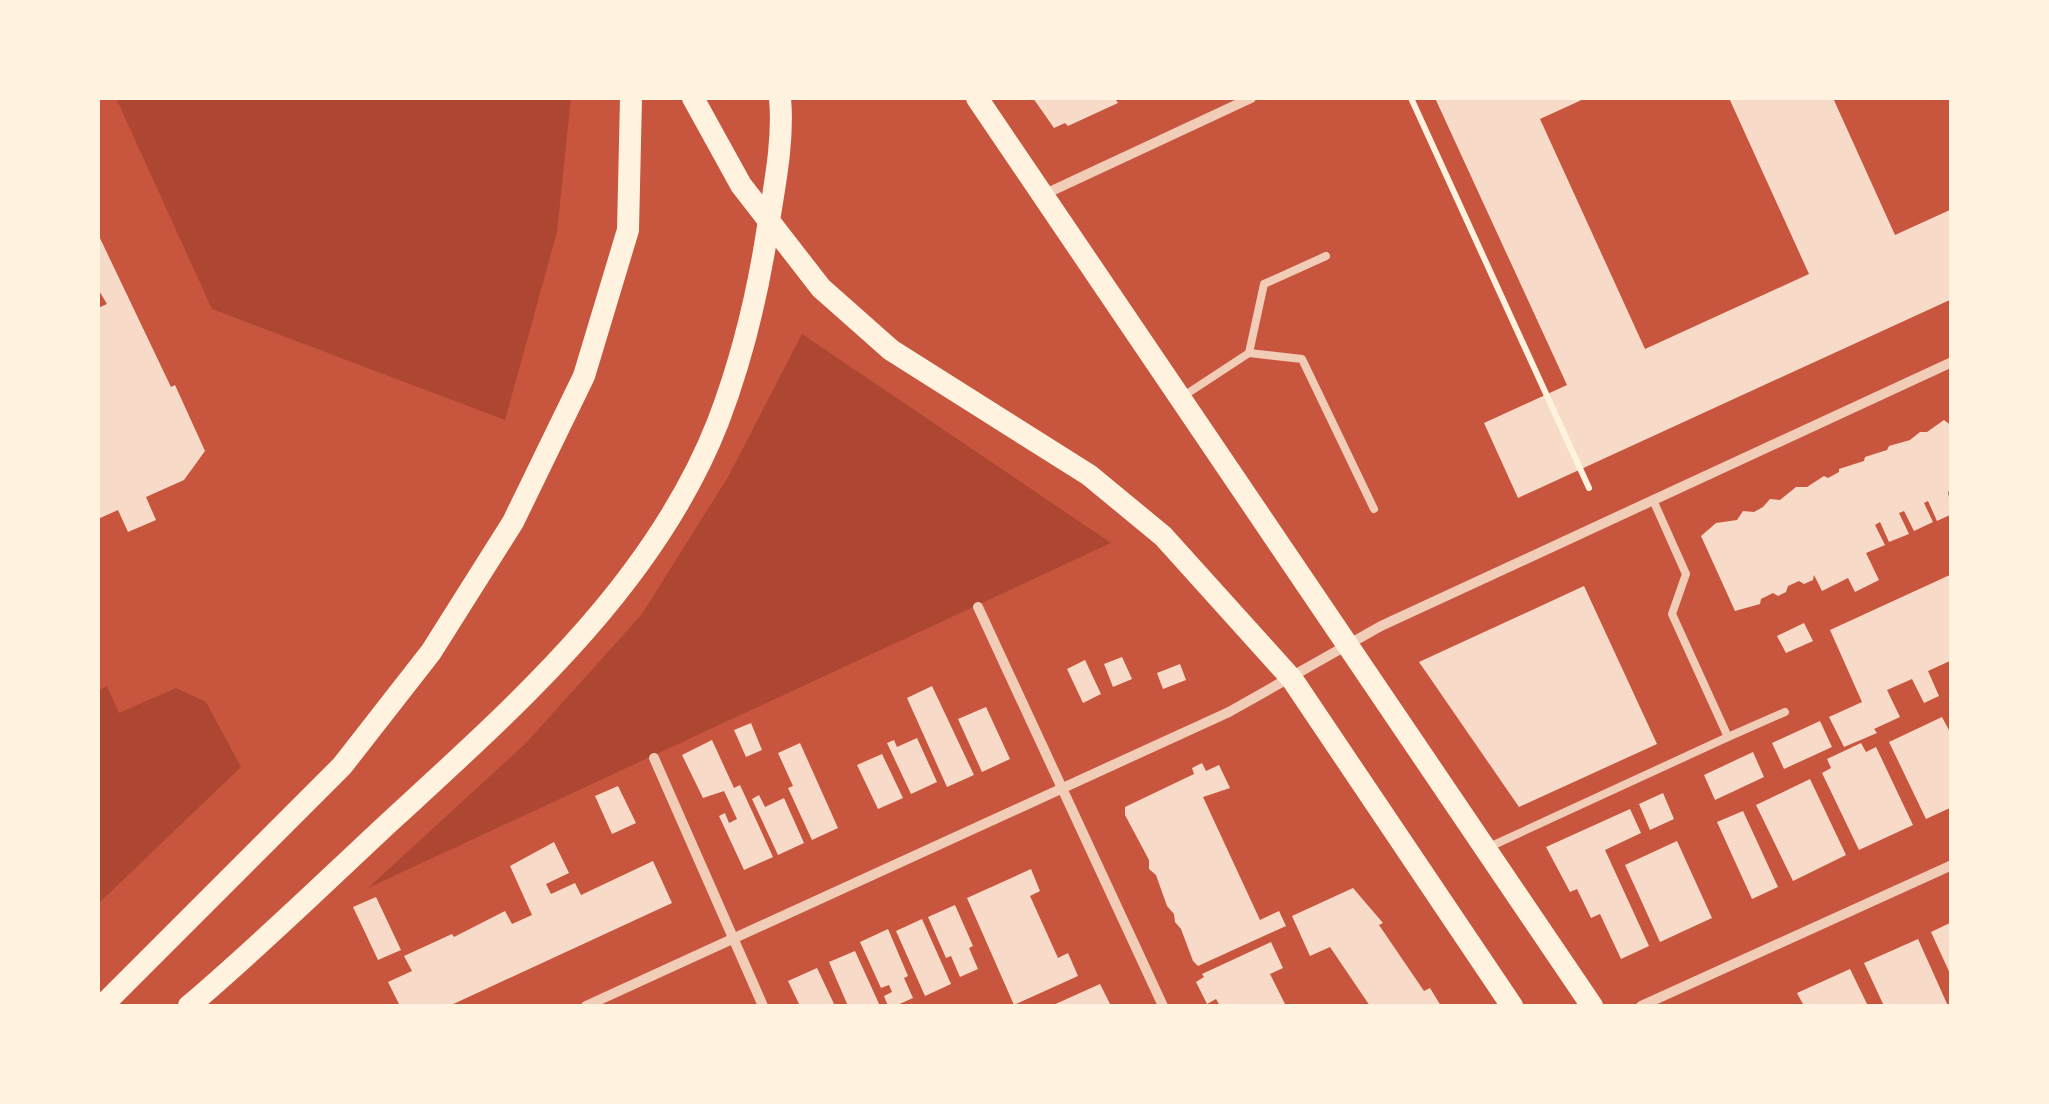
<svg xmlns="http://www.w3.org/2000/svg" width="2049" height="1104" font-family="Cabin,sans-serif">
<style>
.green{fill:#ae4732}
.building{fill:#f7dbc8}
.lines{fill:none;stroke-linecap:round;stroke-linejoin:round}
.path{stroke:#fff3e0;stroke-width:6}
.service{stroke:#f1ccb7;stroke-width:8}
.minor{stroke:#f1ccb7;stroke-width:10}
.primary{stroke:#fff3e0;stroke-width:22}
</style>
<rect width="100%" height="100%" fill="#c8553d"/>
<g class="green">
<path d="M116,98H571L557,232L505,420L212,309Z"/>
<path d="M802,334L1111,543L368,888L526,743L642,614L728,477Z"/>
<path d="M107,686L119,713L176,688L206,702L241,767L99,903L98,691Z"/>
</g>
<g class="building">
<path d="M1033,98H1121L1116,100L1118,103L1068,126L1065,123L1054,128Z"/>
<path d="M1435,98H1586L1540,119L1645,349L1809,274L1729,98H1833L1895,235L1952,209V299L1518,498L1484,423L1567,385Z"/>
<path d="M98,234L171,387L175,385L205,451L184,480L146,497L156,520L128,532L118,510L98,519V308L107,304L98,289Z"/>
<path d="M1944,420L1952,426V490L1948,492L1952,514L1937,521L1928,501L1924,503L1933,522L1914,531L1904,511L1899,513L1909,534L1889,542L1880,522L1875,525L1885,545L1866,553L1879,580L1855,592L1848,578L1822,591L1814,575L1813,580L1804,584L1799,581L1788,586L1786,592L1778,596L1773,593L1761,599L1760,604L1735,611L1701,536L1716,523L1737,520L1743,511L1754,512L1763,507L1770,499L1780,500L1796,487H1807L1824,476L1828,478L1839,472V469L1864,461L1865,457L1887,450L1889,446L1910,440L1920,432H1927Z"/>
<path d="M1952,574V660L1928,671L1939,696L1924,703L1912,679L1887,690L1900,717L1874,729L1877,733L1844,747L1829,717L1862,702L1830,630Z"/>
<path d="M1584,586L1657,744L1519,807L1419,662Z"/>
<path d="M1804,623L1813,641L1786,653L1777,636Z"/>
<path d="M1122,657L1132,679L1113,687L1104,664Z"/>
<path d="M1085,660L1101,694L1083,703L1067,669Z"/>
<path d="M1180,664L1186,680L1163,689L1157,673Z"/>
<path d="M932,686L974,775L947,787L907,698Z"/>
<path d="M986,707L1010,759L982,772L958,719Z"/>
<path d="M1942,717L1952,736V807L1926,819L1889,742Z"/>
<path d="M1820,721L1832,747L1784,769L1772,743Z"/>
<path d="M751,723L762,750L746,757L734,730Z"/>
<path d="M917,738L937,782L911,794L887,743L894,740L897,747Z"/>
<path d="M712,740L734,788L740,785L773,857L744,870L719,816L725,813L729,823L737,819L724,791L703,798L682,755Z"/>
<path d="M800,743L838,828L812,840L788,788L793,786L778,753Z"/>
<path d="M1861,743L1866,752L1876,747L1913,825L1859,850L1822,773L1831,768L1827,759Z"/>
<path d="M1753,752L1764,777L1715,800L1704,775Z"/>
<path d="M882,754L903,798L878,809L857,765Z"/>
<path d="M1202,763L1206,771L1219,765L1230,788L1203,797L1260,920L1279,911L1286,926L1198,966L1193,961L1181,929L1175,922L1174,914L1167,906L1156,875L1149,869V860L1125,815V807L1194,774L1192,768Z"/>
<path d="M1810,779L1846,855L1793,881L1756,805Z"/>
<path d="M618,786L636,823L612,834L595,796Z"/>
<path d="M1663,793L1674,819L1650,830L1639,804Z"/>
<path d="M759,795L765,807L784,798L804,843L778,855L752,799Z"/>
<path d="M1630,809L1641,833L1605,850L1649,946L1621,959L1600,914L1591,918L1577,889L1570,892L1546,847Z"/>
<path d="M1743,811L1778,887L1752,899L1717,822Z"/>
<path d="M1677,841L1712,918L1660,942L1625,865Z"/>
<path d="M554,842L569,873L546,884L551,894L575,883L581,895L653,861L672,903L449,1006H400L388,982L412,971L404,956L452,934L454,937L505,911L512,924L532,915L510,866Z"/>
<path d="M1031,869L1040,891L1030,896L1058,958L1068,953L1078,976L1014,1005L967,898Z"/>
<path d="M1353,888L1383,923L1379,925L1424,991L1430,988L1441,1006H1370L1330,947L1310,956L1292,916Z"/>
<path d="M376,897L401,950L378,960L353,907Z"/>
<path d="M955,905L973,946L969,948L978,969L960,977L951,956L946,958L928,917Z"/>
<path d="M922,919L951,984L925,996L896,931Z"/>
<path d="M1952,922V978L1931,932Z"/>
<path d="M888,929L908,976L904,978L913,998L895,1006H888L884,996L892,992L889,985L881,988L860,942Z"/>
<path d="M1918,939L1948,1006H1884L1864,963Z"/>
<path d="M1271,942L1283,968L1270,974L1286,1006H1220L1216,999L1207,1004L1196,982L1204,977L1202,974Z"/>
<path d="M855,951L880,1006H848L829,962Z"/>
<path d="M817,968L835,1006H800L788,981Z"/>
<path d="M1850,969L1868,1006H1804L1797,993Z"/>
<path d="M1100,984L1111,1006H1051Z"/>
</g>
<g class="lines">
<path class="path" d="M1411,98L1589,488"/>
<g class="service">
<path d="M1249,353L1264,284L1326,256"/>
<path d="M1185,395L1249,353L1302,359L1374,509"/>
<path d="M1728,737L1785,712"/>
<path d="M1487,848L1728,737L1672,614L1686,574L1653,500"/>
</g>
<g class="minor">
<path d="M1045,194L1251,98"/>
<path d="M978,607L1163,1006"/>
<path d="M654,758L763,1006"/>
<path d="M586,1006L1229,712L1381,626L1952,362"/>
<path d="M1641,1006L1952,865"/>
</g>
<g class="primary">
<path d="M693,98L741,185L821,288L891,350L1089,475L1163,536L1292,679L1512,1006"/>
<path d="M977,98L1592,1006"/>
<path d="M102,1006L342,766L431,652L513,522L584,376L628,230L631,98"/>
<path d="M189,1006C260,946 327,880 395,817C519,703 655,583 718,422C741,362 757,297 767,233C774,188 784,142 780,98"/>
</g>
</g>
<rect width="2049" height="1104" fill="none" stroke="#fff3e0" stroke-width="200"/>
</svg>
